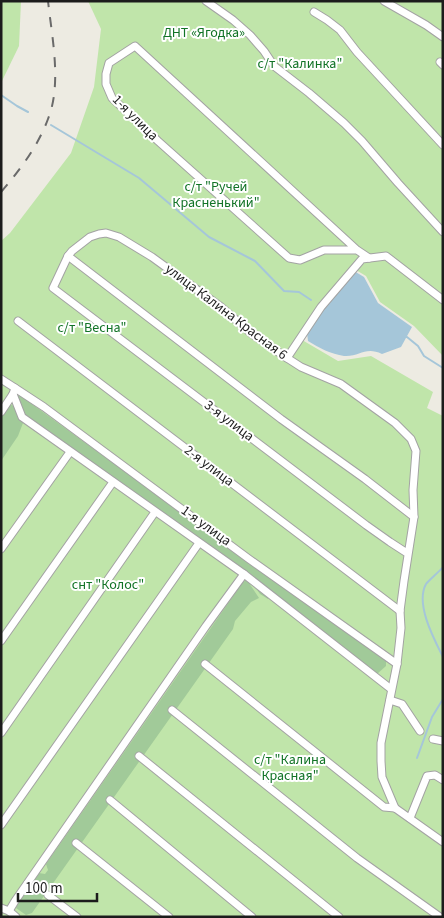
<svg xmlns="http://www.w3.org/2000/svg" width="444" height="918" font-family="'Source Sans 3',sans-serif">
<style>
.grass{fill:#c0e5aa}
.forest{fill:#a1ca99}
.water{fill:#a5c6d9}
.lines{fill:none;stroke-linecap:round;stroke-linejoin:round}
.stream{stroke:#a5c6d9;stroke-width:2}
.minor-casing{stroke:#a3a3a3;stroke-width:9}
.minor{stroke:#fff;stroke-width:7}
.rail{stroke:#6a6a6a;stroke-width:2;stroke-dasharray:10 10;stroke-linecap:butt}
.labels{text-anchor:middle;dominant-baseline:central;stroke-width:4;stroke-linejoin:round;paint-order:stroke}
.park-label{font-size:14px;fill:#117326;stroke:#fff}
.street-label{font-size:14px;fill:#1c1c1c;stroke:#fff}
</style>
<rect width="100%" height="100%" fill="#edebe2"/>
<g class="grass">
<path d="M1,1H21L19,46L1,83Z"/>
<path d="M88,1H443V356L414,326L380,302L366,276L351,267L297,337L338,361L371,356L433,392L427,408L443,416V917H1V241L10,233L71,153L94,87L101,29Z"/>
</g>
<g class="forest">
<path d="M18,394L248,561L249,565L251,563L386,660V666L377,674L269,597L268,599L260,594L253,584L29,421L23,423L18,436L1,461V416L9,404L16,407V396Z"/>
<path d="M247,580L259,598L251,602L235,621L233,629L32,913L26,915L16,908L18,902L39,873L45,874L48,870L46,864L243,582Z"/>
</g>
<path class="water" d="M354,271L364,277L378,303L412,327L401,347L382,354C365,346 360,357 344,356C331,354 319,348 308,341L307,333L327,304Z"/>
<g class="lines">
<g class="stream">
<path d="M1,95L17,106L28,112"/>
<path d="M51,125L139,178L209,237L255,261L284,291L299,292L311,300"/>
<path d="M405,337H407L418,346L424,356L443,368"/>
<path d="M443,567C439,572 429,580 426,584C415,604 434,639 443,657"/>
<path d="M417,758L432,717L443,699"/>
</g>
<g class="minor-casing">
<g id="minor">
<path d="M206,1L233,20L250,35L264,51L274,66L309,93L344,123L362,141L398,183L443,232"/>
<path d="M384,1L426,25L443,37"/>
<path d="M314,12L327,20L340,30L357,52L443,145"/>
<path d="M440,62L443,65"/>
<path d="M357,250H324L300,260L289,258L158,141L112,98L106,84V74L109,63L135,46L357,250L369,258"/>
<path d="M68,256L281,419L365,479L414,517"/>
<path d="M18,321L400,611"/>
<path d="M287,358L321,307L362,259L386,256L443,300"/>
<path d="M1,379L15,388L13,394L22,417L244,574L391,689"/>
<path d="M15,388L44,407L249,559L397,664"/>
<path d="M1,412L13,394"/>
<path d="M1,549L70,452"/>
<path d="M1,641L113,482"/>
<path d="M205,664L384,807L395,808L443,842"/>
<path d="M390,700L402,704L420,731"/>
<path d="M172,710L357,858L440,917"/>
<path d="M1,733L155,512"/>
<path d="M433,739L443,741"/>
<path d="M139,756L339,917"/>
<path d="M110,800L252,917"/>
<path d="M395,808L382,777L381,761V743L397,664L401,628L400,611L404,581L414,517L413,490L416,451L411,439L395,423L341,384L301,367L287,358L252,334L221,307L152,257L119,237L106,233L99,234L90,237L72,251L68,256L53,288L366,525L390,542L407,553"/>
<path d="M410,818L427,776L435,775L443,780"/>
<path d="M1,825L199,543"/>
<path d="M76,843L169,917"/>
<path d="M48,895L77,917"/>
<path d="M1,908L9,911L16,917"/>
<path d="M9,911L15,901L206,626L244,574"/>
</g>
</g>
<use href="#minor" class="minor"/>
<path class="rail" d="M1,192C20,170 38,146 48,119C62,84 52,38 48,1"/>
</g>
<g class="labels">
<g class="park-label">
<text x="204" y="33">ДНТ «Ягодка»</text>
<text x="300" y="64">с/т "Калинка"</text>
<text x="216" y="187">с/т "Ручей<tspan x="216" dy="16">Красненький"</tspan></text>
<text x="92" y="328">с/т "Весна"</text>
<text x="108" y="585">снт "Колос"</text>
<text x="290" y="760">с/т "Калина<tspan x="290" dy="16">Красная"</tspan></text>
</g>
<g class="street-label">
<text transform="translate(135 118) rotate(45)">1-я улица</text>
<text transform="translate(226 312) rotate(37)">улица Калина Красная 6</text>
<text transform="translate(229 421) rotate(37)">3-я улица</text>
<text transform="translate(209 466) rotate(37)">2-я улица</text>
<text transform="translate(206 526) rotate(36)">1-я улица</text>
</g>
</g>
<rect width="444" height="918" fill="none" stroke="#1c1c1c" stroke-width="5"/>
<path d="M18 893v8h79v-8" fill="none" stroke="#1c1c1c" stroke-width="2.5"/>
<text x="25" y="893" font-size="15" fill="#1c1c1c" stroke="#ffffff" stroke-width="4" paint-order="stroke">100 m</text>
</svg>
